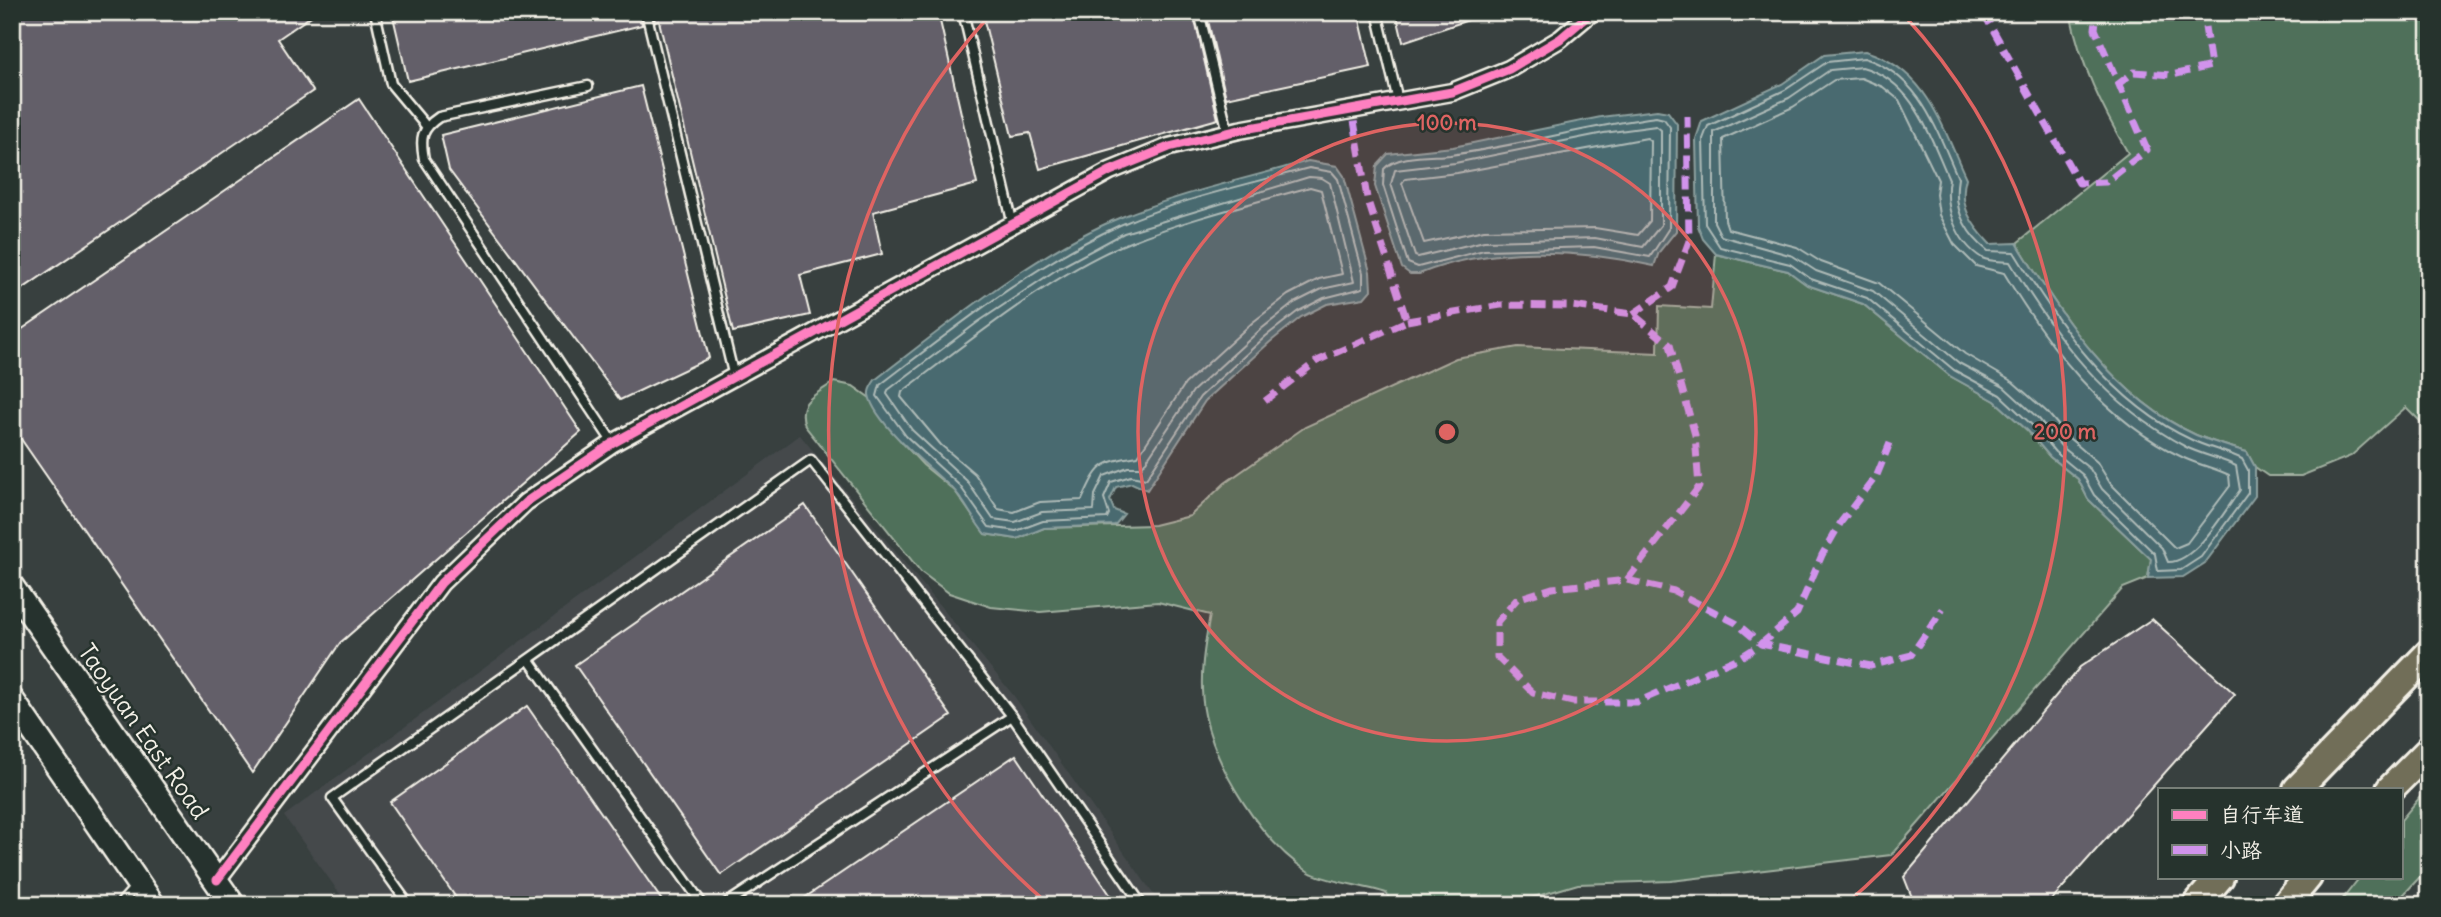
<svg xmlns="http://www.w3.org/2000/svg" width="2441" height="917" font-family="Delius,'LXGW WenKai TC',sans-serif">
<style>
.built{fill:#45494c}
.green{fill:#4f705a;stroke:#a2b0a1;stroke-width:2}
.water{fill:#486a6f;stroke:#8da09f;stroke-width:2}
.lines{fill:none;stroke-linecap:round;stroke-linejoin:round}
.shore{stroke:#afbbb8;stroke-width:2}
.building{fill:#635e69;stroke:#f4f1e8;stroke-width:2}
.service-casing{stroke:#f4f1e8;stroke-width:13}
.minor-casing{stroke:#f4f1e8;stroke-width:21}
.secondary-casing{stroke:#f4f1e8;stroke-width:28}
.primary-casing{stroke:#f4f1e8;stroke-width:32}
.service{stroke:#26332d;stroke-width:8}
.minor{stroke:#26332d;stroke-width:16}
.secondary{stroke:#26332d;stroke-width:23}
.primary{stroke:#716e59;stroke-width:26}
.quiet{stroke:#d193ec;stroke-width:7;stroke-dasharray:14 7;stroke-linecap:butt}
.cycleway-casing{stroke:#26332d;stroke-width:13}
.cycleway{stroke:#ff80c0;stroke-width:9}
.ring{fill:none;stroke:#df6462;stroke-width:3.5}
.labels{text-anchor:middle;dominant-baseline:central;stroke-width:5;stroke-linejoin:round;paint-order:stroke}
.street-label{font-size:24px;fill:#f4f1e8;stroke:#26332d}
.centre{fill:#df6462;stroke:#26332d;stroke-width:3.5}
.ring-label{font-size:21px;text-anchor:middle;font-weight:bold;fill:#df6462;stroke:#26332d;stroke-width:5;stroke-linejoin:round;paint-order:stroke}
</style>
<rect width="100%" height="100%" fill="#38403f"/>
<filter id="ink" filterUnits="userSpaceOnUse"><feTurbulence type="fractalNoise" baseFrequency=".0143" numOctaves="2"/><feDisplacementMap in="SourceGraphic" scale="14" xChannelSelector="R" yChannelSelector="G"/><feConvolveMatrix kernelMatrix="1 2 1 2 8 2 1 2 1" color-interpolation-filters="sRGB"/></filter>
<g filter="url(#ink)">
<path class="built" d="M800,435L1014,696L1161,905H348L284,816Z"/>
<g class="green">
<path d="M2070,12H2429V430L2406,407L2351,456L2301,476H2268L2255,467L2247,452C2230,447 2212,442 2196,435C2114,398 2061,316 2017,243L2128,153C2102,108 2080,64 2070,12Z"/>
<path d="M1716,254L1788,271L1808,285L1863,304L1950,376L1995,401L2028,431L2050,457L2078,479L2088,499L2151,559L2148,578L2123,588L1891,855L1671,881L1578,884L1507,905H1393L1386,893C1366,886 1324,881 1309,872C1262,843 1216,769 1205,715C1198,682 1204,648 1210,615L1158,602L1040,612L991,607L949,593L921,572L805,426C796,401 815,395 834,382L853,386L870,398L900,440L923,465L955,491L985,534L1017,539L1044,528L1154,525L1190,516L1225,483L1305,427L1456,358L1518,347L1658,353L1659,306L1711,309Z"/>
<path d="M2429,786V867L2394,905H2338L2360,877H2401V820Z"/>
</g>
<g class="water">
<path d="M1865,51C1927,70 1941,124 1966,178C1958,206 1972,225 1990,244L2017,243C2060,315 2116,399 2196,435C2212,442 2230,447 2247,452L2255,467V496L2205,563L2183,577L2148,578L2151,559L2088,499L2078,479L2050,457L2028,431L1995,401L1950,376L1863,304L1807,285L1788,271L1716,254L1703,239L1698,226L1696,139L1702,121L1782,84L1824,55Z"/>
<path d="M1657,110L1668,112L1677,124L1676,231L1659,252L1654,266C1580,249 1491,245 1419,274H1410L1402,268L1375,186L1377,166L1388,154L1453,147L1601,117Z"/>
<path d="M1308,161L1337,166L1344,176L1370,272L1371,290L1364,298L1327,304L1301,317L1270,342L1205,401L1147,490L1132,483L1116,487L1110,500L1114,510L1124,514L1115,525L1044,528L1017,539L985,534C973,520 965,501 953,489C932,470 874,423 869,395C868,389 872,385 875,380C948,324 1034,253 1119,218C1180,193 1245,179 1308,161Z"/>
</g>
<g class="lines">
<g class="shore">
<path d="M1864,58C1920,75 1936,129 1958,178C1953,207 1964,232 1988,251L2014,252C2059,325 2111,403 2192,440C2208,448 2226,451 2242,459L2248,470V493L2201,557L2181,570L2158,571L2155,554L2094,495L2083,475L2055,452L2033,426L2000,395L1954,370L1867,298L1811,279L1790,264L1720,247L1705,224L1703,139L1708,126L1785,90L1827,62Z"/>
<path d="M1862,67C1914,81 1929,135 1949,179C1944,207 1956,242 1982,258C1990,262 2002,261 2010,262C2055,337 2106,405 2186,447C2202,455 2220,458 2236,466L2240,490C2225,511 2195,563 2168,562L2162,548L2102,489L2090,469L2061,446L2039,419L2004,387L1959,363L1873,291L1816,271L1793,256L1721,236L1714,222V132L1789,98L1830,70Z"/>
<path d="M1861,78L1883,87L1899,100L1938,180L1936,194L1939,215L1954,244L1976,266L2004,273C2048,346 2104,421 2184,458C2199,465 2215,468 2229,475L2230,486L2187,543L2175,548L2110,483L2097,462L2069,438L2047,412L2013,382L1965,354L1879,283L1821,262L1797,247L1728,229L1725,220L1723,139L1793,107L1834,80Z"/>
<path d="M1656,117L1664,119L1670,127L1669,228L1650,257L1594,247L1484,250L1418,267L1408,263L1383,185L1384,169C1398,154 1430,157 1450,155C1518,146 1587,126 1656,117Z"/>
<path d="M1656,126L1661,130V225L1643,247L1595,238L1484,241L1418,257L1415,256L1391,184L1395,170L1455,163L1604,133Z"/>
<path d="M1647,138L1651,141L1650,221L1638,235L1595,228L1484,230L1424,243L1402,183L1405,179L1457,173Z"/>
<path d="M1309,168L1332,172L1338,179L1363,273V288L1324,298L1297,312L1266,336L1200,397L1146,479L1131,476L1111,482L1104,498L1109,514L1107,518L1043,521L1016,531L989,527L960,486L906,436L877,396L880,385C956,327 1033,265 1120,225C1177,200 1248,184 1309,168Z"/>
<path d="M1309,177L1322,178L1330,183L1354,282L1322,289L1294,303L1260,330L1193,391L1142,467H1128L1104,476L1095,495L1094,510L1042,512L1015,522L993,519L967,481L912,430L887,394L888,390L978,322L1059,268L1124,233Z"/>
<path d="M1310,187L1321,190L1342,274L1319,279L1288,295L1253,322L1185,384L1138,456C1099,462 1098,465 1082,500L1040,502L1014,512L998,509L975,474L941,445L901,397L902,392C968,342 1054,272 1130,242C1188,219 1250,204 1310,187Z"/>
</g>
</g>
<g class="building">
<path d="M12,12H317L278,39L313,91L12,296Z"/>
<path d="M392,12H640L642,25L408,81Z"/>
<path d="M653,12H938L977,184L873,212L882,254L800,275L810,315L733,332L659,21L655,22Z"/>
<path d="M982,12H1193L1218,119L1040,169L1030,133L1012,136Z"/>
<path d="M1206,12H1358L1371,67L1226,98Z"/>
<path d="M1396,12H1482L1483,15L1403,42Z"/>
<path d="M641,86L709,358L620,400L449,170L441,135Z"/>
<path d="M359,99L581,432L340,643L252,773L12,426V336Z"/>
<path d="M805,505L951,716L721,875L575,665Z"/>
<path d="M2152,619L2235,694L2047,905H1915L1904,877L2080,667Z"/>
<path d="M527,706L665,905H461L390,802Z"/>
<path d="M1016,755L1117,905H794Z"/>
</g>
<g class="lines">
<g class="service-casing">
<g id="service">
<path d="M375,12L391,84L426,126"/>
<path d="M646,12L734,377"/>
<path d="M963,12L1013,225"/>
<path d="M1199,12L1228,132"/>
<path d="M1377,12L1398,101"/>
<path d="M588,86L439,117C421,129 420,138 424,159L613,443"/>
<path d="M529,660L703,905"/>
<path d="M119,905L136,886"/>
<path d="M409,905L332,798L811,460L1012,716L1142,905"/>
<path d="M724,905L1012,716"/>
</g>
</g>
<g class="minor-casing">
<path id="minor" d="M217,880L441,583L526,502L613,443L1110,171L1169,147L1239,130L1452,92L1509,69L1560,39L1592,12"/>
</g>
<g class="secondary-casing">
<g id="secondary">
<path d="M12,587L233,905"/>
<path d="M12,700L153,905"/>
</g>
</g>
<g class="primary-casing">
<g id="primary">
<path d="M2297,789L2429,653"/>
<path d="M2390,789L2429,750"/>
<path d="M2196,905L2220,877"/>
<path d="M2285,905L2308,877"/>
</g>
</g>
<use href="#service" class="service"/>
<use href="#minor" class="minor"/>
<use href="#secondary" class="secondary"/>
<use href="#primary" class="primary"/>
<g class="quiet">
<path d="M1983,12L2079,183L2106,182L2147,150L2095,29L2097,12"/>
<path d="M2117,85L2134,72L2172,75L2211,66L2205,27"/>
<path d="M1633,314L1672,287L1689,241L1687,116"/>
<path d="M1407,321L1501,305L1571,306L1633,314L1670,345L1695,435L1699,487L1627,580L1552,588L1517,599L1497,622V657L1533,693L1573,702H1637L1741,657L1761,644L1797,613L1822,555L1841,522L1877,475L1890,443"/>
<path d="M1265,401L1317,361L1407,321L1367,198L1352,109"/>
<path d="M1627,580L1674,591L1736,623L1761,644L1871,666L1911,655L1943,609"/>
</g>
<g class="cycleway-casing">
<path id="cycleway" d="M217,880L441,583L526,502L613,443L1110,171L1169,147L1239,130L1452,92L1509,69L1560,39L1592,12"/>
</g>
<use href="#cycleway" class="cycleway"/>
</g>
</g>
<circle cx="1447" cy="432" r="309" fill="#df6462" fill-opacity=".12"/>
<g class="ring">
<circle cx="1447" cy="432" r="309"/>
<path d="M1046 902A618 618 0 0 1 991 14M1903 14A618 618 0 0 1 1848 902"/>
</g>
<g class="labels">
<g class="street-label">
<text transform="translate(144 731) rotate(55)">Taoyuan East Road</text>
</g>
</g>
<circle cx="1447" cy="432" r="10" class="centre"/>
<g class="ring-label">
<text x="1447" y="130">100 m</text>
<text x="2065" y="439">200 m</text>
</g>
<rect width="2441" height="917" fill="none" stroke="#26332d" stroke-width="42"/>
<rect x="21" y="21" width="2399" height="875" fill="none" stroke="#f4f1e8" stroke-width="2.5" filter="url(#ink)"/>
<rect x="2158" y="788" width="245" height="91" fill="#26332d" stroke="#787f78" stroke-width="2"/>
<rect x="2172" y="810" width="35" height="10" fill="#ff80c0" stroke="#787f78" stroke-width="2"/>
<text x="2220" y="822" font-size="21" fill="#f4f1e8">自行车道</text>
<rect x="2172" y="845" width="35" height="10" fill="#d193ec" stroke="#787f78" stroke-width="2"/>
<text x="2220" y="858" font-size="21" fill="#f4f1e8">小路</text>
</svg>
